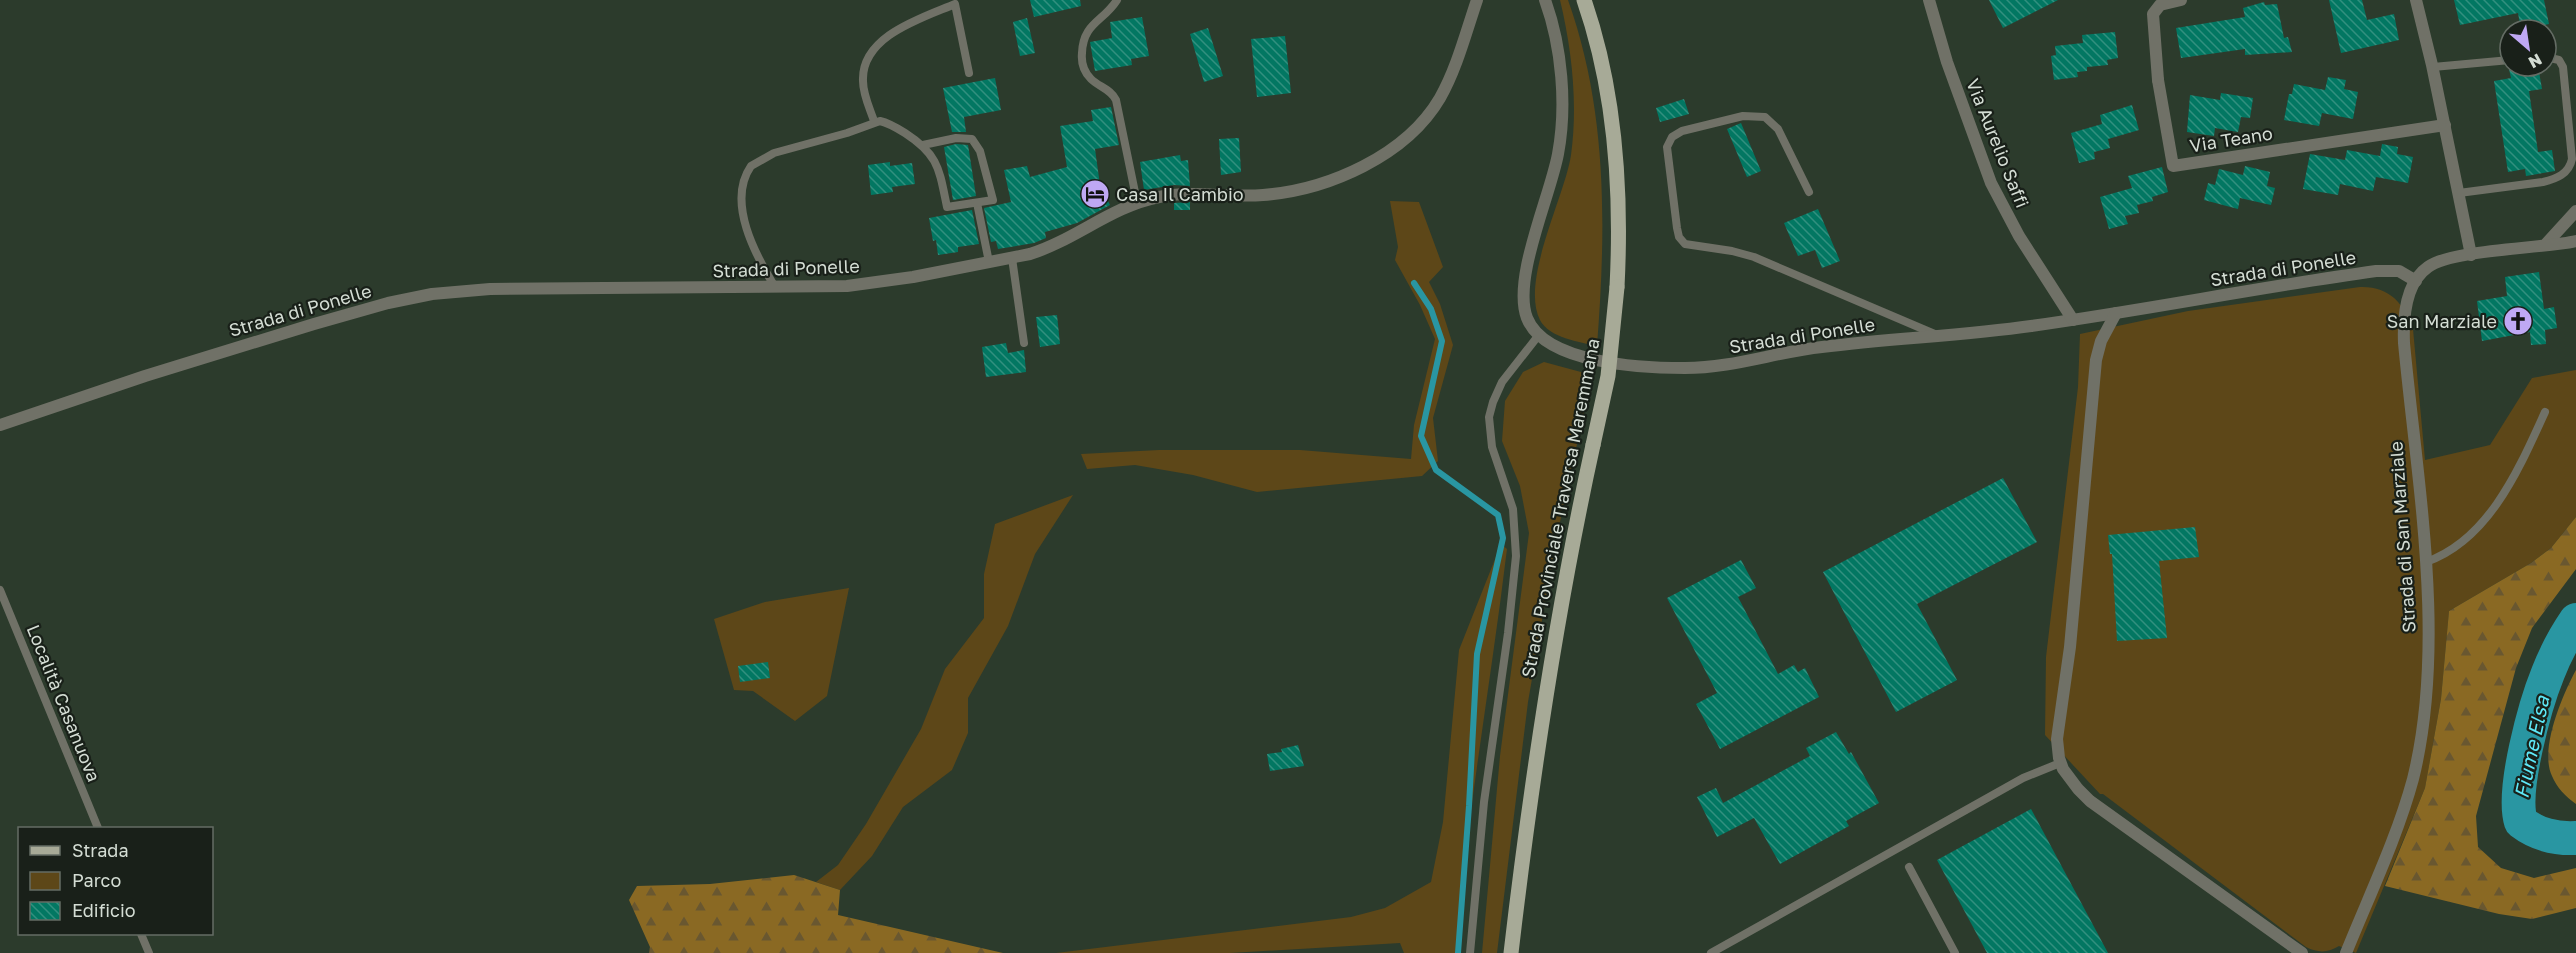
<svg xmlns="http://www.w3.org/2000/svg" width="2576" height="953" font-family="'Golos Text',sans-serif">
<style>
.green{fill:#5d4718}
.forest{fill:url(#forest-firs)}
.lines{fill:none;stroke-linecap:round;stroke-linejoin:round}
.stream{stroke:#2996a2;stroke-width:6}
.river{stroke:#2996a2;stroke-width:34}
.building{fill:url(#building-back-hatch)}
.service{stroke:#707167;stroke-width:8}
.pedestrian{stroke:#707167;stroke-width:12}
.minor{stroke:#707167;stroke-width:12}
.tertiary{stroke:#707167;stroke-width:12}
.primary{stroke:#a7aa97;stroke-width:15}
.primary-bridge{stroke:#a7aa97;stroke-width:15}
.labels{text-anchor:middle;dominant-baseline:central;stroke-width:4.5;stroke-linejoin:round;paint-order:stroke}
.street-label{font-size:18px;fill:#d4ddd4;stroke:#192019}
.poi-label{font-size:18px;fill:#d4ddd4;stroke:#192019;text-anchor:start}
.water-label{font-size:20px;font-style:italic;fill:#5ee8f7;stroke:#192019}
</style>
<defs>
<pattern id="forest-firs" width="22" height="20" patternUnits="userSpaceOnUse" patternTransform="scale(1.5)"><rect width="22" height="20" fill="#8a6923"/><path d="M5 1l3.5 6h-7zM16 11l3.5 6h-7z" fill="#695730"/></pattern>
<pattern id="building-back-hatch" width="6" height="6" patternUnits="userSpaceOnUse" patternTransform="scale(1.5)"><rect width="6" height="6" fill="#027762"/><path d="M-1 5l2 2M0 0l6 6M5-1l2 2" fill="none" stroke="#32907f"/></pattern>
</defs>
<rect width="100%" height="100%" fill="#2c3b2c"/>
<g class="green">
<path d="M1560,0H1568C1608,112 1606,229 1597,346C1580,342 1549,338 1540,320C1520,281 1565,196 1571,155C1578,104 1572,50 1560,0Z"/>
<path d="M1390,201L1419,202L1443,267L1429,282L1440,304L1453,345L1433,418L1438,461L1422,476L1257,492L1193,475L1135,465L1087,469L1081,454L1159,450H1300L1411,459L1414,425L1435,339L1420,305L1395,260L1398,247Z"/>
<path d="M2360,287C2389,286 2404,303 2413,329L2425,460L2490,445L2532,378L2576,370V517L2551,548L2531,563L2449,611L2441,699L2425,788L2356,953L2339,946C2328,953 2318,953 2306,947L2103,794H2100L2045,735L2046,657L2078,387L2080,334L2188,311Z"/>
<path d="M1544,362L1592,375L1555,545L1528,702L1497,953H1482L1500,756L1529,533L1520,486L1502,441L1505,401L1523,372Z"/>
<path d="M1073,495L1035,554L1008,626L968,698V733L952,770L903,807L872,856L840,890L816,882L838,865L866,824L921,729L945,669L984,618V574L995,524Z"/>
<path d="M1501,544L1507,549C1491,683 1466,818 1456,953H1404L1400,943L1230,953H1056L1351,917L1385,908L1431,882L1443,822L1459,650Z"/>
<path d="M849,588L827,696L795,721L753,691L734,690L714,619L765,602Z"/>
</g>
<g class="forest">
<path d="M2576,517V569L2532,628L2516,668L2476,816L2478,847L2501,868L2534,878L2576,868V908L2532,919L2499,914L2385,886L2425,788L2441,699L2449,611L2531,563L2551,548Z"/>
<path d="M2576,670V804C2565,796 2557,788 2552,776C2539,749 2563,694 2576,670Z"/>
<path d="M794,875L840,890L838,915L1003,953H649L650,947L629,900L637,886L710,884Z"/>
</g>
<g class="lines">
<path class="stream" d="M1414,283L1431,309L1442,341L1421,436L1436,470L1498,515L1503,538L1477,654L1469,806L1458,953"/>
<path class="river" d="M2576,620C2565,636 2555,655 2548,673C2535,705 2511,791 2521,822C2538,835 2555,839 2576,838"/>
</g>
<g class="building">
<path d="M1030,0H1080L1081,6L1034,17Z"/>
<path d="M1989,0H2058L2003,28Z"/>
<path d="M2329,0H2362L2367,20L2394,14L2399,40L2341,53Z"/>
<path d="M2454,0H2544L2549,24L2521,30L2518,13L2460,25Z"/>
<path d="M2264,2L2265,5L2277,4L2284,38L2288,37L2292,52L2245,55V49L2181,58L2176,28L2245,17L2243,8Z"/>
<path d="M1142,17L1149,56L1131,59L1132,65L1095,71L1090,42L1112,38L1110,22Z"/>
<path d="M1027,18L1035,53L1020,56L1013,22Z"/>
<path d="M1208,28L1223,76L1204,82L1190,34Z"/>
<path d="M2115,32L2118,58L2107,60L2108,65L2087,67V71L2077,72L2078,77L2054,80L2051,56L2056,55L2055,46L2083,43L2082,35Z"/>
<path d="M1285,36L1291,93L1257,97L1251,39Z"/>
<path d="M2529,66H2538L2542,89L2529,91L2538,152L2552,150L2555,171L2526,176L2525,169L2508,172L2494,81L2511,78L2509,69Z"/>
<path d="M2328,77L2346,80L2344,89L2358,92L2353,119L2322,113L2319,126L2284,120L2289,94H2292L2294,84L2325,90Z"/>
<path d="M995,78L1001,110L964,117L966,132H952L943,88Z"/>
<path d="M2221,93L2253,98L2250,118L2241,117L2238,132L2215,128L2214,136L2187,132L2190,95L2220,100Z"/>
<path d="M1684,99L1689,114L1660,122L1656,108Z"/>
<path d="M2132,105L2139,130L2108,139L2110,148L2094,152L2095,159L2079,163L2071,133L2102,124L2100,115Z"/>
<path d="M1111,107L1119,145L1095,149L1100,185L1110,205L1077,223L1045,232L1046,238L1034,243L998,249L996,241L991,242L984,208L1011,202L1004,170L1027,166L1030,177L1067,167L1060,126L1093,121L1091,110Z"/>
<path d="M1741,123L1761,171L1747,177L1727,129Z"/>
<path d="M1239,138L1241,172L1221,175L1219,139Z"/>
<path d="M956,144L968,145L976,196L953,200L944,147Z"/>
<path d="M2382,144L2398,147L2397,154L2413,157L2408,183L2376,177L2373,191L2340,184L2338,195L2303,189L2310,154L2345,160L2347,150L2380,156Z"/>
<path d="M1180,155L1181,161L1188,160L1190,186L1174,185L1144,190L1140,162Z"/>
<path d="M890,162V166L912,163L915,184L892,187L893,192L871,195L868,165Z"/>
<path d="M2245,166L2270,172L2267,186L2275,188L2271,205L2240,198L2238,209L2204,200L2208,183L2215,185L2219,169L2243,175Z"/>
<path d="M2162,167L2168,192L2152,197L2153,201L2137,205L2139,213L2125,216L2128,224L2109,229L2100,197L2132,188L2128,176Z"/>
<path d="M1190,202V210H1174V203Z"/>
<path d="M1818,209L1840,261L1822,268L1815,250L1798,256L1784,223Z"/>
<path d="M972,210L979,244L958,247V252L938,255L936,240L933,241L929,218Z"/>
<path d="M2539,272L2544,309L2554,307L2557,328L2545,330L2546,344L2531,345L2530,332L2482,341L2477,301L2507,296L2505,277Z"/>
<path d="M1057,315L1060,344L1040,347L1036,317Z"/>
<path d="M1006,343L1008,353L1024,350L1026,372L986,377L982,347Z"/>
<path d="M2003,478L2037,542L1917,604L1957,680L1896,712L1823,572Z"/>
<path d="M2195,527L2199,557L2159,561L2167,638L2117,641L2112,554H2110L2108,535Z"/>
<path d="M1741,560L1756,588L1738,597L1778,674L1794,665L1798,672L1805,668L1819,697L1720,749L1696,704L1717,693L1667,598Z"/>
<path d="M768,662L770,678L740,682L738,666Z"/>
<path d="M1836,732L1849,754L1851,752L1879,803L1846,821L1849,826L1780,864L1754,818L1717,837L1697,797L1716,788L1723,803L1810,756L1806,748Z"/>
<path d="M1298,745L1304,766L1270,771L1267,754L1282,752L1281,749Z"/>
<path d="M2031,809L2108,953H1987L1937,860Z"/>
</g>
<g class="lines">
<g class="service">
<path d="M1117,0C1103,22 1083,23 1082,53C1081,63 1084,72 1091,79C1099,87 1111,89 1116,100L1137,202"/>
<path d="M2433,67L2510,60"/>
<path d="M874,121C870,109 863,95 863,81C861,36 922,18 955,4L969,73"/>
<path d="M1809,192L1778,129L1765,117L1743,116L1682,131L1672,137L1667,147L1677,228L1679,237L1685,244L1732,251L1754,257L1937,335"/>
<path d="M2459,193L2543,182C2556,179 2569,174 2572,159L2563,67L2559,60L2546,57"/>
<path d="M977,203L989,262"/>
<path d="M1012,258L1024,343"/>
<path d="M775,287C756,256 726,202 751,166L774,153L847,133L880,121C889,123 897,128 905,133C939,155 939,169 947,207L993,200L980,151L972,139L956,138L923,145"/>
<path d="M2426,562C2489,540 2519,469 2545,412"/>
<path d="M0,590L98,828"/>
<path d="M1909,867L1955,953"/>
<path d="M141,934L149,953"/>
<path d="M1470,953L1484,802L1508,633L1516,556L1513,509L1492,447L1489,417L1493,402L1502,382L1538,336"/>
<path d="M1711,953L2023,778L2060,763"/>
</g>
<path class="pedestrian" d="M2158,80L2173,166L2445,125"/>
<g class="minor">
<path d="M1545,0C1562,47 1567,106 1558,154C1550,197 1512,279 1527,318C1545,364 1643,368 1685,368C1732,368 1776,352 1822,347C1891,338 1962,336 2031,326C2146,310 2260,287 2376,271H2399L2416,281"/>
<path d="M1929,0L1947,62L1991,183L2019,236L2073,320"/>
<path d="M2416,0L2432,65L2471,255"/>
<path d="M2158,80L2153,14L2160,5L2181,0"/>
<path d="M2116,313L2101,341L2096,360L2070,647L2057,739L2059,758L2063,769L2078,789L2090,801L2302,953"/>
<path d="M0,425L145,376L314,324L388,303L432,294L490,289L847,286L913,277L1030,254C1075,240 1112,206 1159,197C1193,190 1229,198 1263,195C1328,190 1406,156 1440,98C1457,68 1466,32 1477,0"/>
</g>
<g class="tertiary">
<path d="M2545,245L2576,211"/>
<path d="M2346,953C2369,896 2397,838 2413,779C2447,642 2417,482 2404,343C2403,318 2405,283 2428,267C2453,249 2541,249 2576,241"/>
</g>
<g class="primary">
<path d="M1584,0C1616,92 1622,190 1617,287"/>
<path d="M1511,953C1531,782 1556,613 1593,445"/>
</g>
<path class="primary-bridge" d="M1593,445L1608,376L1617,287"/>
</g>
<defs>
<g id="hotel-disc" transform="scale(1.5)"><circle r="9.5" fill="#bfa8f4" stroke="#192019"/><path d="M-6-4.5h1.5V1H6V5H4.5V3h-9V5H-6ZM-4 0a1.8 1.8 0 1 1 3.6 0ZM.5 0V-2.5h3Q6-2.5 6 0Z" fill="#111"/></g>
<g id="church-disc" transform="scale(1.5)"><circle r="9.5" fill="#bfa8f4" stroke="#192019"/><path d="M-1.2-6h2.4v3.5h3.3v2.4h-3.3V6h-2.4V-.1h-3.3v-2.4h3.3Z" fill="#111"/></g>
</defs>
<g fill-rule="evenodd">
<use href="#hotel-disc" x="1095" y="194"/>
<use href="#church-disc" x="2518" y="321"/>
</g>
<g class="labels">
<g class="street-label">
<text transform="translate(2231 139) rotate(-9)">Via Teano</text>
<text transform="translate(1998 143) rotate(68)">Via Aurelio Saffi</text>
<text transform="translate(786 268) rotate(-2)">Strada di Ponelle</text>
<text transform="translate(2283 268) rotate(-9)">Strada di Ponelle</text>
<text transform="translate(300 310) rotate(-16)">Strada di Ponelle</text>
<text transform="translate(1802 335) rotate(-9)">Strada di Ponelle</text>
<text transform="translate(1560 508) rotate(-79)">Strada Provinciale Traversa Maremmana</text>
<text transform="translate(2402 537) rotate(-94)">Strada di San Marziale</text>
<text transform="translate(64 703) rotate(68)">Località Casanuova</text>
</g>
<g class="poi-label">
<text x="1116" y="194">Casa Il Cambio</text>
<text x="2497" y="321" text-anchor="end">San Marziale</text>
</g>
<g class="water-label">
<text transform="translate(2531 747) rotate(-78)">Fiume Elsa</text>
</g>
</g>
<rect x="18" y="827" width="195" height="108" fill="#192019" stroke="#646c64" stroke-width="1.5"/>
<rect x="30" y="846" width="30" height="9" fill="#a7aa97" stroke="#646c64" stroke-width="1.5"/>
<text x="72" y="857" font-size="18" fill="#d4ddd4">Strada</text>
<rect x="30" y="872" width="30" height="18" fill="#5d4718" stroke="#646c64" stroke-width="1.5"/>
<text x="72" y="887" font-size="18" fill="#d4ddd4">Parco</text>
<rect x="30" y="902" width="30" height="18" fill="url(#building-back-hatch)" stroke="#646c64" stroke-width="1.5"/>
<text x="72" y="917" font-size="18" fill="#d4ddd4">Edificio</text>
<g transform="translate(2528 48) rotate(151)"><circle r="28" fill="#192019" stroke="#646c64" stroke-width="1.5"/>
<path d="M0-4.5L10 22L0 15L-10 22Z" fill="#bfa8f4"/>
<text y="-9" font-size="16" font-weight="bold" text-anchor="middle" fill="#d4ddd4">N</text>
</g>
</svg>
